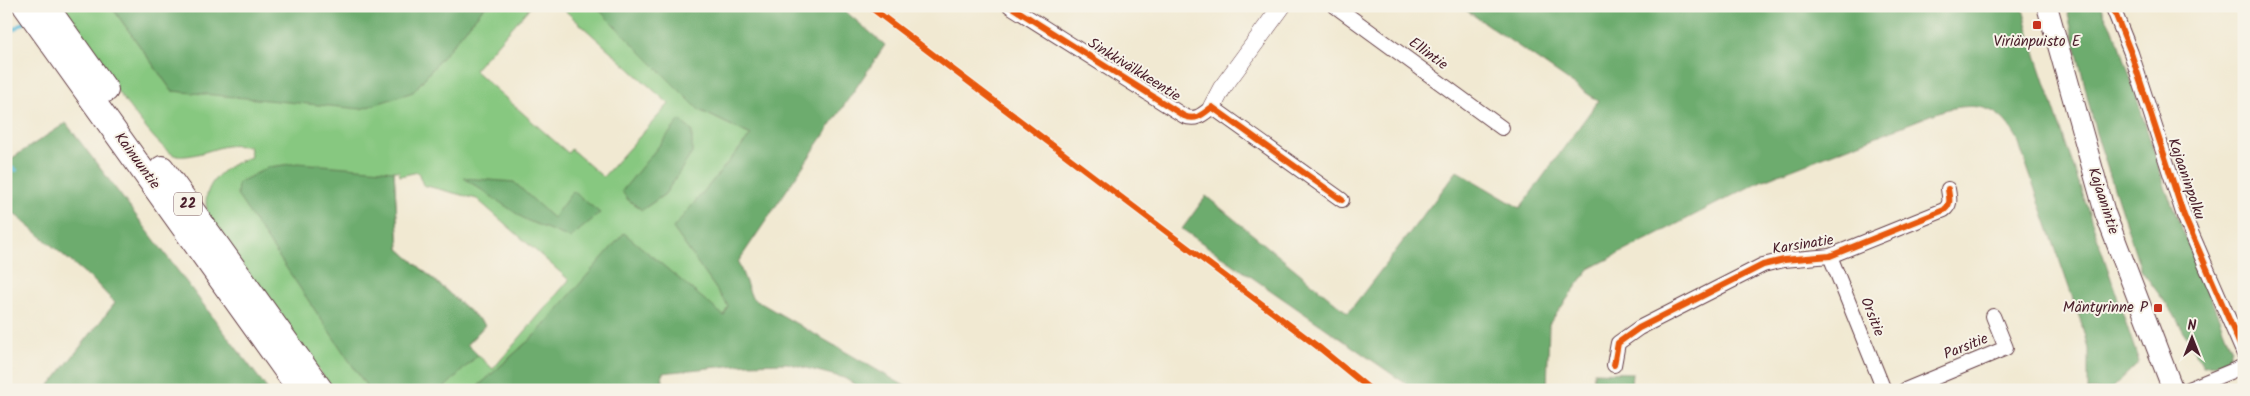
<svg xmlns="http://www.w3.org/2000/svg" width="2250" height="396" font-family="Kalam,sans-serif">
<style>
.green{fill:#87c880;stroke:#687456;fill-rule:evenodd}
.forest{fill:#6dac6e;stroke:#5c664c}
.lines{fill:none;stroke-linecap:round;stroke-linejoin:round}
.stream{stroke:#5dbcdc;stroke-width:4}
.minor-casing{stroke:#633d44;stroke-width:16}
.tertiary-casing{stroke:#633d44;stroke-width:19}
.secondary-casing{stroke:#633d44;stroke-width:22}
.trunk-casing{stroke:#633d44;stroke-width:26}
.minor{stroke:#fff;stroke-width:14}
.tertiary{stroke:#fff;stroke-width:18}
.secondary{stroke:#fff;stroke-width:20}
.trunk{stroke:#fff;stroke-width:24}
.cycleway-casing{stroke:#f7f3e8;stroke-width:9}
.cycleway{stroke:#e8590c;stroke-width:6}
.poi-dot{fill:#c8321e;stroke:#f7f3e8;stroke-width:2}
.labels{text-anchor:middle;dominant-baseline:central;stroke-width:4;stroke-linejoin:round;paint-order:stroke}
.shield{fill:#f7f3e8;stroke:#7e5f64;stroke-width:1}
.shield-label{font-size:14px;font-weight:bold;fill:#4a1f2b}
.poi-label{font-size:15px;fill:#4a1f2b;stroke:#f7f3e8}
.street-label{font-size:15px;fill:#4a1f2b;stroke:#f7f3e8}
</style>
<rect width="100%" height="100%" fill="#f7f3e8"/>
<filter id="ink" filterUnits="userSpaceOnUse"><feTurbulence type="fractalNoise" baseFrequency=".02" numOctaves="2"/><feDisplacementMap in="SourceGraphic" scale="10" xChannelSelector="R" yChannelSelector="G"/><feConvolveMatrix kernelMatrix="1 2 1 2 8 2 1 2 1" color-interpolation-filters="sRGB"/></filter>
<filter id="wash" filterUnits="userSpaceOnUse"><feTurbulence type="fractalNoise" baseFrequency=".0096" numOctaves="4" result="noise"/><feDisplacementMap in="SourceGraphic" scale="20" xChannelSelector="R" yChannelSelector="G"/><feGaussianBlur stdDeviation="1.12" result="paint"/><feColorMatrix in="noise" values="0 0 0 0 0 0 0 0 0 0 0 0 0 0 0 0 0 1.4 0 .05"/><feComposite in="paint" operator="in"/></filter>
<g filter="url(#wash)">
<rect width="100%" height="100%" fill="#f1e9d2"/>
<path class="green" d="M59,6H111L172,91L413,92L485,6H531L474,70L568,153L571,149L603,177L669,104L560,6H595L699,110L751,135L674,228L728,306L725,316L537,333L474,390H333L211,223C209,217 206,210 206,203C206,179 230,163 251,157L249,146C241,146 233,145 226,146C211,149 192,158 177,156C154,152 76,31 59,6ZM394,171H399L400,176L418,172L423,185L477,199L569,280L493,369L467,345L485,325L399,249ZM665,194L642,210L627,199Z"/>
<g class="forest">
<path d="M111,6H485L413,92L361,109L172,91Z"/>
<path d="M595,6H839L885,45L738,262L752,298L910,389L909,390H864L844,378L787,363L746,364L662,373L664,390H474L537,333L624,233L724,316L728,306L673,228L751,135L699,110Z"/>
<path d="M1460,6H2022L2037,58L2139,362L2110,390H2088V349L2081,322L2017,138C1999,106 1979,102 1944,110L1761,181L1589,269L1549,324L1547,390H1415L1182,229L1206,196L1348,313L1457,171L1520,208L1598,101Z"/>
<path d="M2066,6H2100L2120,45L2166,190L2231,348L2228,358L2215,365L2203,366L2173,313L2141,270L2096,133Z"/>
<path d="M680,120L692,131V153L665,194L642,210L627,199L622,191Z"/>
<path d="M66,123L268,390H46L115,303L94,281L6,207V162Z"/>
<path d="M298,163L394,171L399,249L485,325L467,344L478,355L442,390H369L237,195L238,183L269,167Z"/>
<path d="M464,178L514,182L553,218L573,191L600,213L570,238L526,220Z"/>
<path d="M1594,372L1632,373L1631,386L1626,390H1593Z"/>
<path d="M785,384L806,390H709L737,385Z"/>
</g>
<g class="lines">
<g class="stream">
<path d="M6,34L25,22"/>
<path d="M6,166L16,170"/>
</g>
</g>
</g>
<g filter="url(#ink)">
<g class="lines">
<g class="minor-casing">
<g id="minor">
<path d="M1010,6L1184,116C1196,121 1202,115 1212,107L1342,200"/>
<path d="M1335,6L1502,128"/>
<path d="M2113,8L2131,53L2184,216L2244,354"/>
<path d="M1830,256L1884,390"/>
<path d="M1614,365L1618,343L1639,328L1763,265L1784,260L1830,256L1944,210C1952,204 1949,197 1948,189"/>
<path d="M1905,390L2006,348L1993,316"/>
<path d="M2186,390L2244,366"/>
</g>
</g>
<g class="tertiary-casing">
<path id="tertiary" d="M1212,107L1222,88L1282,6"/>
</g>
<g class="secondary-casing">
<path id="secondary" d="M2047,6L2105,213L2173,390"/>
</g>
<g class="trunk-casing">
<g id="trunk">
<path d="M25,6L300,390"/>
<path d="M46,6L106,90"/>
<path d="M162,168L321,390"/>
</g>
</g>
<use href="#minor" class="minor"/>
<use href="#tertiary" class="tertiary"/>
<use href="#secondary" class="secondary"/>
<use href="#trunk" class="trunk"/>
<g class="cycleway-casing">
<g id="cycleway">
<path d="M869,6L1321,349L1371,390"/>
<path d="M1010,6L1184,116C1196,121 1202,115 1212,107L1342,200"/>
<path d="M2113,8L2131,53L2184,216L2244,354"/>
<path d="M1614,365L1618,343L1639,328L1763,265L1784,260L1830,256L1944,210C1952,204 1949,197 1948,189"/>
</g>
</g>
<use href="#cycleway" class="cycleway"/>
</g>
</g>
<g class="poi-dot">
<rect x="2032" y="20" width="10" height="10" rx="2.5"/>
<rect x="2153" y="303" width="10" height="10" rx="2.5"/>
</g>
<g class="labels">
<rect class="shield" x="174" y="192.5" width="28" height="23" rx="4"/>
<g class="shield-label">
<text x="188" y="204">22</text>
</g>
<g class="poi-label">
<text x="2037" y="42">Viriänpuisto E</text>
<text x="2148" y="308" text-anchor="end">Mäntyrinne P</text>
</g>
<g class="street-label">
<text transform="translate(1428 54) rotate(36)">Ellintie</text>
<text transform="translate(1134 70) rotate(32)">Sinkkivälkkeentie</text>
<text transform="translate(137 161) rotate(54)">Kainuuntie</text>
<text transform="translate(2186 179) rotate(71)">Kajaaninpolku</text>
<text transform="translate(2103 201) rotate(72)">Kajaanintie</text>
<text transform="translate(1803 245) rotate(-9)">Karsinatie</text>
<text transform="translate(1872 317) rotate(68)">Orsitie</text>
<text transform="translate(1966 347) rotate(-22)">Parsitie</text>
</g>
</g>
<rect width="2250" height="396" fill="none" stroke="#f7f3e8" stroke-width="25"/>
<g transform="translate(2192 338)" stroke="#f7f3e8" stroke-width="4" paint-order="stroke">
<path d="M0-4L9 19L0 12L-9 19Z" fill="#4a1f2b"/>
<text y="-8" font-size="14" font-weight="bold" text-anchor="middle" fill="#4a1f2b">N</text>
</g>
</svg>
